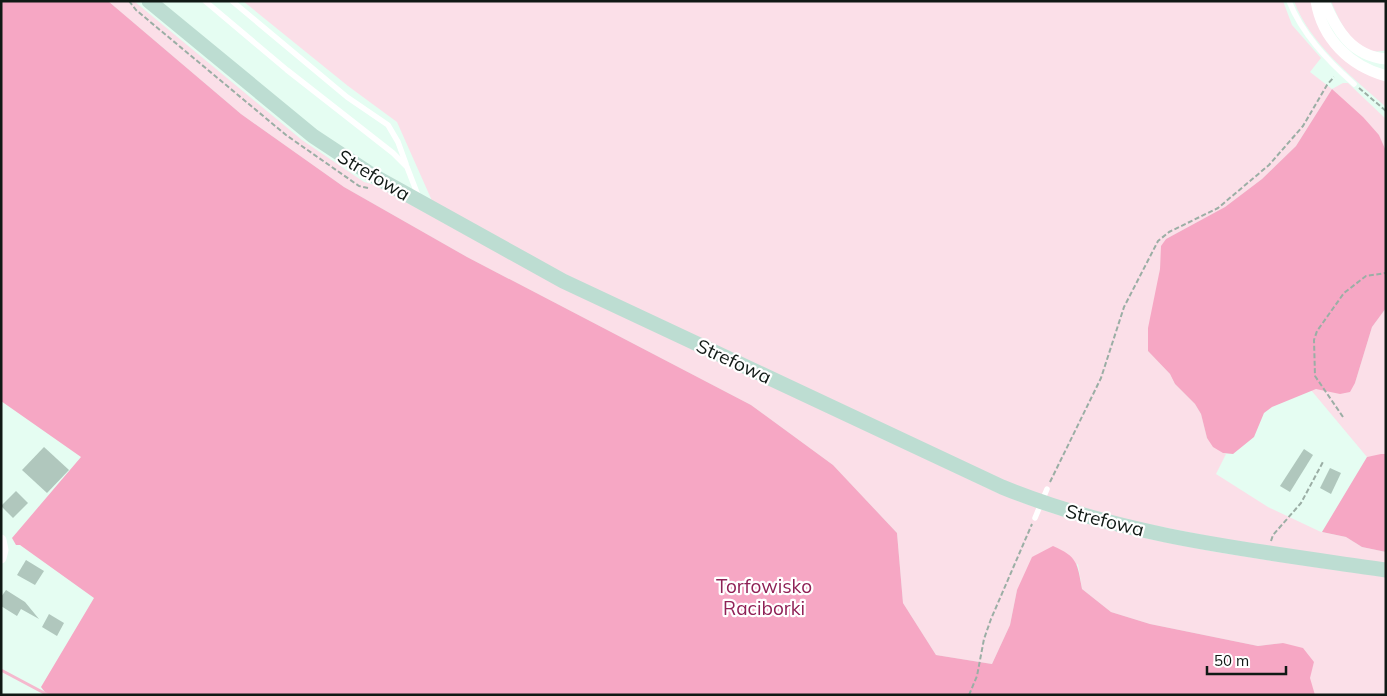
<svg xmlns="http://www.w3.org/2000/svg" width="1387" height="696" font-family="Mulish,sans-serif">
<style>
.green{fill:#fbdfe8}
.forest{fill:#f6a7c4}
.lines{fill:none;stroke-linecap:round;stroke-linejoin:round}
.stream{stroke:#f5b9ce;stroke-width:3}
.building{fill:#b0c7bd}
.path{stroke:#9baea5;stroke-width:2;stroke-dasharray:5 2.5;stroke-linecap:butt}
.lane{stroke:#fff;stroke-width:5.5}
.street{stroke:#fff;stroke-width:11}
.secondary{stroke:#bdddd2;stroke-width:15}
.labels{text-anchor:middle;dominant-baseline:central;stroke-width:4.5;stroke-linejoin:round;paint-order:stroke}
.street-label{font-size:19px;fill:#101915;stroke:#fff}
.park-label{font-size:19px;fill:#8f2156;stroke:#fff}
</style>
<rect width="100%" height="100%" fill="#e5fdf2"/>
<g class="green">
<path d="M108,1H134L302,140L364,182L375,185L560,287L1000,494C1122,544 1256,558 1386,577V695H1315L1309,678L1314,662L1283,643L1258,646L1150,624L1111,612L1082,589L1078,564L1017,590L1010,625L992,664L936,655L903,603L897,533L833,465L751,405L467,257L344,187L241,114Z"/>
<path d="M243,1H1283L1292,25L1321,58L1310,72L1332,89L1343,83H1348L1386,119V151L1379,135L1332,89L1296,146L1262,179L1225,207L1166,239C1159,249 1162,258 1160,269C1157,298 1148,321 1148,351L1170,374L1175,384L1195,404L1201,414L1207,438L1223,453L1226,454L1216,474L1268,507L1321,532L1346,537L1362,547L1386,552V564L1218,538L1122,519L1024,490L566,275L433,203L397,122L348,86Z"/>
<path d="M1294,1H1312L1322,32L1386,80V107C1352,77 1310,44 1294,1Z"/>
<path d="M1331,1H1386V50C1357,59 1340,23 1331,1Z"/>
<path d="M1386,308V454L1367,457L1311,390L1355,383L1372,327Z"/>
</g>
<g class="forest">
<path d="M1,1H108L241,114L344,187L467,257L751,405L833,465L897,533L903,603L936,655L992,664L1010,625L1017,590L1032,557L1053,546C1078,557 1077,563 1082,589L1111,612L1150,624L1258,646L1283,643L1303,648L1314,662L1310,678L1315,695H47L41,687L94,598L20,545H16L12,538L81,457L1,401Z"/>
<path d="M1332,89L1363,117L1379,135L1386,151V308L1372,327L1355,383L1350,392L1340,394L1316,389L1272,407L1264,413L1254,437L1233,454L1223,453L1213,447L1207,438L1201,414L1195,404L1175,384L1170,374L1148,351V328L1160,269L1161,246L1166,239L1225,207L1262,179L1296,146Z"/>
<path d="M1381,454H1386V552L1362,547L1346,537L1322,532L1367,457Z"/>
</g>
<g class="lines">
<path class="stream" d="M1,670L48,695"/>
</g>
<g class="building">
<path d="M44,447L69,470L47,493L22,470Z"/>
<path d="M1304,449L1313,455L1290,492L1280,486Z"/>
<path d="M1330,468L1341,473L1331,494L1320,488Z"/>
<path d="M16,491L28,503L13,518L1,506Z"/>
<path d="M26,560L44,571L35,585L17,575Z"/>
<path d="M6,590L25,602L39,619L21,609L17,616L1,606V597Z"/>
<path d="M49,614L64,623L57,636L42,627Z"/>
</g>
<g class="lines">
<g class="path">
<path d="M129,1L136,10L286,135L359,186L368,188"/>
<path d="M1359,88L1386,111"/>
<path d="M1343,417L1315,376L1314,340L1317,331L1344,293L1366,276L1386,273"/>
<path d="M1050,482L1101,378L1124,307L1158,241L1169,232L1218,208L1269,165L1303,126L1327,85L1334,77"/>
<path d="M1271,541L1273,535L1301,503L1324,460"/>
<path d="M969,695L977,676L984,639L991,619L1032,524"/>
</g>
<g class="lane">
<path d="M205,1L287,70L393,153L407,167L419,198"/>
<path d="M232,1L347,97L388,125L398,142L406,164"/>
<path d="M1289,1C1302,34 1328,61 1354,84"/>
<path d="M1035,518L1047,489"/>
</g>
<g class="street">
<path d="M1316,1C1322,39 1350,66 1386,76"/>
<path d="M1324,1C1336,30 1352,56 1386,59"/>
<path d="M1,540L3,550L1,558"/>
</g>
<path class="secondary" d="M149,1L313,136L372,175L563,281L1002,487C1124,537 1257,551 1386,570"/>
</g>
<g class="labels">
<g class="street-label">
<text transform="translate(374 175) rotate(31)">Strefowa</text>
<text transform="translate(734 361) rotate(25)">Strefowa</text>
<text transform="translate(1105 520) rotate(14)">Strefowa</text>
</g>
<g class="park-label">
<text x="764" y="586">Torfowisko<tspan x="764" dy="22">Raciborki</tspan></text>
</g>
</g>
<rect width="1387" height="696" fill="none" stroke="#101915" stroke-width="5"/>
<path d="M1207 666v8h79v-8" fill="none" stroke="#101915" stroke-width="2.5"/>
<text x="1214" y="666" font-size="15" fill="#101915" stroke="#ffffff" stroke-width="4" paint-order="stroke">50 m</text>
</svg>
